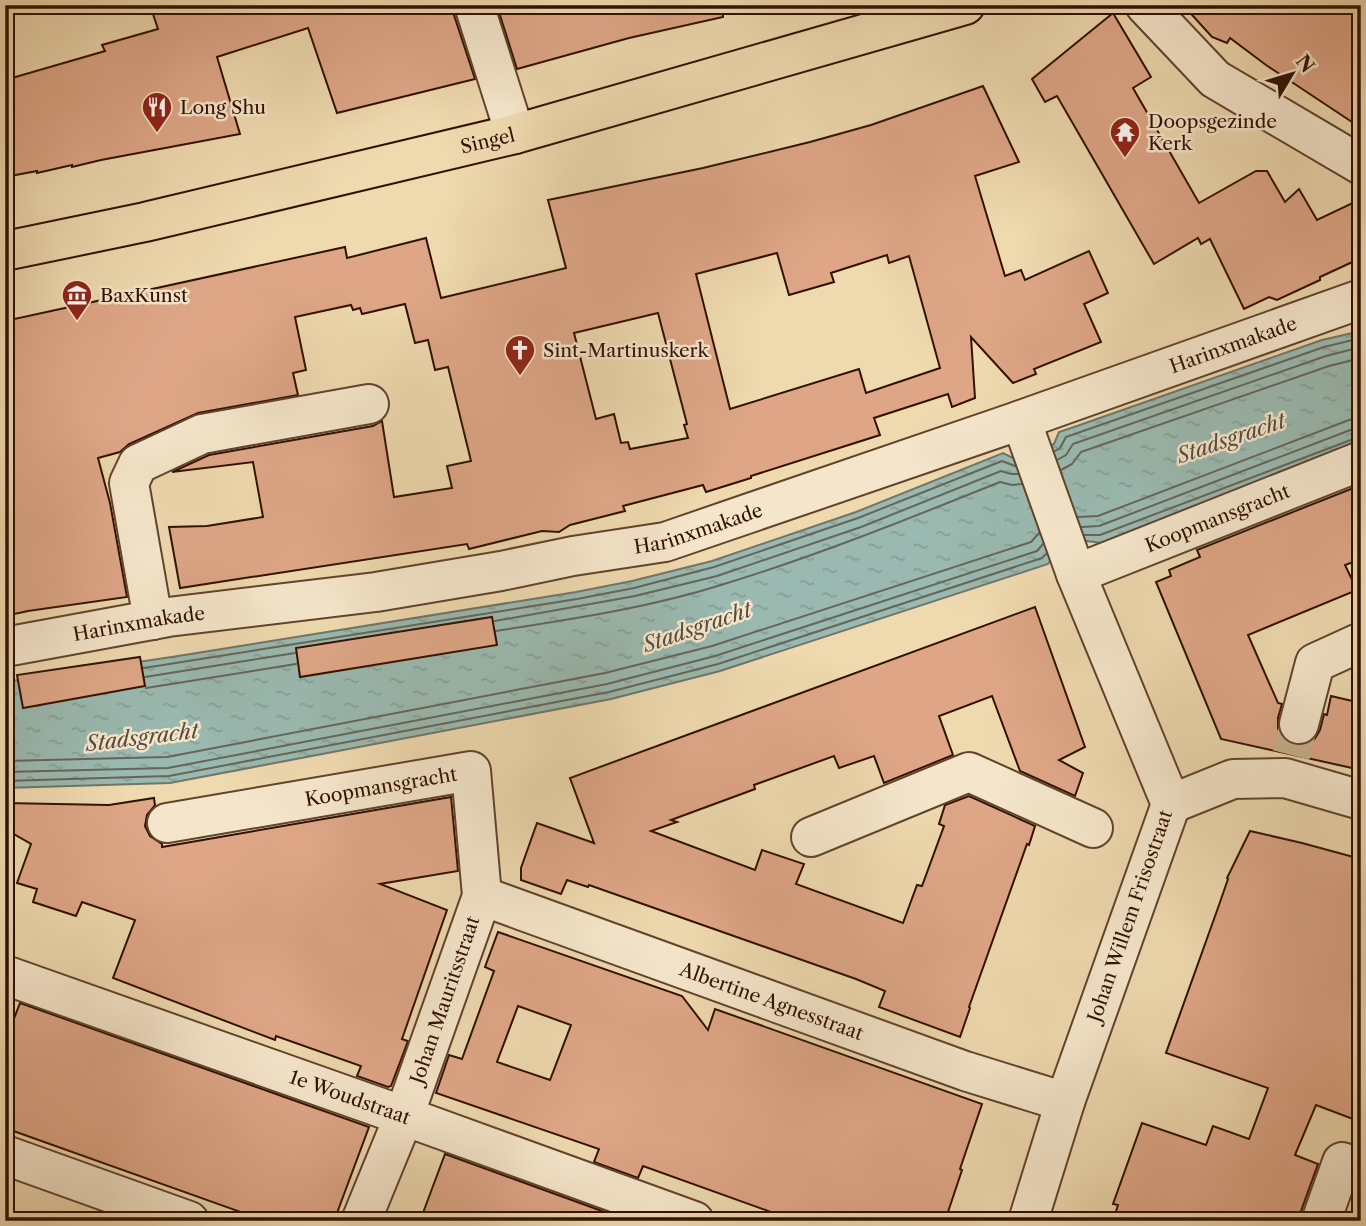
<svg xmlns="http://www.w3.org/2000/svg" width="1366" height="1226" font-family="'Libre Caslon Text',serif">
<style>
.water{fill:url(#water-ripples);stroke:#70766a;stroke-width:2}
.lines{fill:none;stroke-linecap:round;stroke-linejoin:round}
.shore{stroke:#666559;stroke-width:2}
.building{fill:#dea687;stroke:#311102;stroke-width:2;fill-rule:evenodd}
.minor-tunnel{stroke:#c9b18c;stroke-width:38;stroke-dasharray:38 19;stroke-linecap:butt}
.minor-casing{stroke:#60432d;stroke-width:42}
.major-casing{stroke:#311102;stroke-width:42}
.minor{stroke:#f5e6cb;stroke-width:38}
.major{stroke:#efd9af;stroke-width:38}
.labels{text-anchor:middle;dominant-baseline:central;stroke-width:5;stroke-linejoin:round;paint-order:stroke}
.poi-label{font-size:19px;fill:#311102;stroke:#f5e6cb;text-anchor:start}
.street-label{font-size:19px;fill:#311102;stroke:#f5e6cb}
.water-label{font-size:21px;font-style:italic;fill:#564c3f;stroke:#f5e6cb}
</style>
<defs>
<pattern id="water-ripples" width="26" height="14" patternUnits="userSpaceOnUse" patternTransform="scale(1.75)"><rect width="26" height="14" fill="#9ab9b0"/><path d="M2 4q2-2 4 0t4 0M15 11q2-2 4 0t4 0" fill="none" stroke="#859e96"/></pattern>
</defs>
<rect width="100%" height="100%" fill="#efd9af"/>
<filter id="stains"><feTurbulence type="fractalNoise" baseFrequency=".00286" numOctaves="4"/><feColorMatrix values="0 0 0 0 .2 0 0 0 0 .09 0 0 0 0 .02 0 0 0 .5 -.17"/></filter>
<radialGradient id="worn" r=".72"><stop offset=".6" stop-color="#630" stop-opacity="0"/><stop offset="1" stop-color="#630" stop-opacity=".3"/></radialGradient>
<path class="water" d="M1361,331V443L1101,543L1087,541L1054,555L1048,564L720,671L611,699L170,783L5,788V682L178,656L576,592L632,581L712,561L856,512L1003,453L1015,459L1054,444L1059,432L1077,426L1322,340Z"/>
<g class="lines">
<g class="shore">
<path d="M1055,451L1060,448L1066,437L1324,347L1361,338"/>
<path d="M1057,460L1066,455L1073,444L1326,356L1361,347"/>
<path d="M1061,470L1072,464L1081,452L1329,366L1361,358"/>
<path d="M1078,517L1098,516L1349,420L1361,418"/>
<path d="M1081,527L1099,526L1353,429L1361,428"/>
<path d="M1084,535H1100L1356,438L1361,437"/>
<path d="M495,621L635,596L717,576L861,527L1001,471L1011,474H1018"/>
<path d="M496,631C572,619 648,608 721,585C816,556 908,519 1000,482L1012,485L1022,484"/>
<path d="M144,668L577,599L634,588L714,567L858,518L1002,461L1015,466"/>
<path d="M145,677L295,653"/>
<path d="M146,688L296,664"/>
<path d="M5,761L167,757L605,673L712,646L1031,542L1039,533"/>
<path d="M5,772L168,768L607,684L715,656L1037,551L1043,544"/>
<path d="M5,781L169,776L609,692L718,664L1042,558L1046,554"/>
</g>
</g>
<g class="building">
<path d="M150,5H453V12L475,79L337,113L308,28L217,57L240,134L101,160L72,167V165L37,173V171L5,177V80L105,51L102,45L158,29Z"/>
<path d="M510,5H722L723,17L629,38L517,69L498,9Z"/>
<path d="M1183,5H1361V128L1266,65L1230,38L1227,43L1212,37Z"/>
<path d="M1113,13L1151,77L1133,88L1199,203L1256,171H1267L1285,202L1299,189L1317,220L1361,199V258L1320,277V280L1277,300L1269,297L1244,309L1210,239L1201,244L1198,238L1154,264L1057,96L1045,102L1032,79Z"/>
<path d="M983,86L1019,162L975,176L1005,276L1021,270L1025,280L1089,251L1108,293L1084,304L1101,342L1034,369L1036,374L1013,383L971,337L975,398L952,407L948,394L874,418L880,435L751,476V478L706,492L703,485L623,506L625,511L570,525L559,532L542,531L469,549L467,544L180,588L169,527L207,526L263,517L253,462L172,472L209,455L373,426L382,421L394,497L452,488L447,466L471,461L448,367L435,370L428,340L415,343L405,304L362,314L360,308L353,310L351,305L295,317L306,370L293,373L298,395L198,413L129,444L120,452L98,458L110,503L127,597L28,611L5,616V321L345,247L347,258L426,238L441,298L566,268L548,200L703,168L810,142L871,125ZM777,253L789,295L834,282L831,273L887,255L889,263L909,256L940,368L866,393L859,369L730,409L696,274ZM658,313L687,424L684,425L688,438L630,449L628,442L621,443L614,414L596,419L574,333Z"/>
<path d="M1361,485V559L1345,565L1357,590L1248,635L1278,703L1282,704L1278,718V729L1284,740L1293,745H1304L1314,740L1320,730L1324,714L1327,715L1331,696L1361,703V770L1221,739L1156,582L1171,576L1169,570L1200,557L1197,550Z"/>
<path d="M1035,607L1085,747L1059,760L1083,773L1075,796L1020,771L992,696L939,716L953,755L884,783L874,756L839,768L834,756L754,785L755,789L671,820L677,822L651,831L755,870L762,850L804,864L796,884L903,923L917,885L922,886L944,826L939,824L945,805L969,796L1035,826L1029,845L1027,844L969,1007L970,1008L960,1037L879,1007L885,991L856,979L589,885L588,887L567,880L561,894L521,880V868L537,823L594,843L570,778Z"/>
<path d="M492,617L497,645L300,677L296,648Z"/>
<path d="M140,657L145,686L23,708L17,675Z"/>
<path d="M451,797L458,871L380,884L447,910L402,1039L408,1041L391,1086L388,1087L357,1076L361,1066L276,1036L275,1040L113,978L135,920L82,902L76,916L33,902L37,889L17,883L31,844L5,829V803L109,805L154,798L155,805L147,815L145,826L150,836L162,844V847Z"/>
<path d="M1250,831L1302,843L1361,859V1122L1316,1105L1295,1155L1318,1164L1300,1214V1221H1113L1118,1205L1113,1204L1142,1123L1206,1145L1213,1126L1249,1139L1268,1088L1166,1053L1219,905L1228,879L1227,878Z"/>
<path d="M498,932L682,996L708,1030L715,1009L982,1104L960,1169L962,1170L945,1221H796L643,1166L638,1178L594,1162L599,1149L436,1093L449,1055L462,1059L494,971L485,967ZM518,1006L571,1025L550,1080L497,1062Z"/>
<path d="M20,1003L369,1127L334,1221H266L5,1128V1042Z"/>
<path d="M445,1154L624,1219V1221H420Z"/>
</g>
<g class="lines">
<path class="minor-tunnel" d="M1291,755L1299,724"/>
<g class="minor-casing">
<g id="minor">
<path d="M474,5L515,134"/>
<path d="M1145,5L1215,79L1361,165"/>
<path d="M1021,420L1076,574L1171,804L1065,1102L1028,1221"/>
<path id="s1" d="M1076,574L1361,461"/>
<path d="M153,620L129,483L138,464L202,434L369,404"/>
<path id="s2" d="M5,647L168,617L376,592L501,571L573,556L665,542L1021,420L1361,299"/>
<path d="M1299,724L1315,663L1361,642"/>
<path d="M1171,804L1233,779L1285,778L1361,800"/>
<path id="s3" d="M167,823L471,771L482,896L404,1116L361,1221"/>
<path d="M811,837L969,772L1093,828"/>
<path id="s4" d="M482,896L965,1071L1065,1102"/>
<path id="s5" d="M5,975L404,1116L694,1221"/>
<path d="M5,1155L189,1221"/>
<path d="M1321,1221L1342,1162L1361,1168"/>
</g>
</g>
<g class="major-casing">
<g id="major">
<path id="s6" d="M5,251L145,222L515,134L965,5"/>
</g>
</g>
<use href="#minor" class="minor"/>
<use href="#major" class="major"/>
</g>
<defs>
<g id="restaurant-pin" transform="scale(1.575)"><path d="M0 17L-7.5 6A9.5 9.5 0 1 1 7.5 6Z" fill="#8f2418" stroke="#f5e6cb"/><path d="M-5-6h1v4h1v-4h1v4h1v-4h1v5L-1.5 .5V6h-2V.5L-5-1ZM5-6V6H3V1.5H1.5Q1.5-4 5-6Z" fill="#fff"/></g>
<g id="temple-pin" transform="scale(1.575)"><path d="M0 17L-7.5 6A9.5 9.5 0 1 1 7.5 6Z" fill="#8f2418" stroke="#f5e6cb"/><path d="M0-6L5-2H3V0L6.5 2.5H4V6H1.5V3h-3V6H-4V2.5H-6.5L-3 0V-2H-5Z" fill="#fff"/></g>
<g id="museum-pin" transform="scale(1.575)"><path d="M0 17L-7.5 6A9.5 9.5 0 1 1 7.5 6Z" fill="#8f2418" stroke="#f5e6cb"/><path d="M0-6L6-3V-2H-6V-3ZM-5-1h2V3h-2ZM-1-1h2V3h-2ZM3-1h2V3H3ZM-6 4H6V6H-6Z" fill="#fff"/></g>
<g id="church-pin" transform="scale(1.575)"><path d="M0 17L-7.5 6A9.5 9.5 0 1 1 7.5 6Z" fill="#8f2418" stroke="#f5e6cb"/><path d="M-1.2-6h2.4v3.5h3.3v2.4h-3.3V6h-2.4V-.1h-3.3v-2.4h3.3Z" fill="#fff"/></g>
</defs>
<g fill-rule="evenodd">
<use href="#restaurant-pin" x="157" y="107"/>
<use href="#temple-pin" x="1125" y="132"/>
<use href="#museum-pin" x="77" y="295"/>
<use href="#church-pin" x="520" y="350"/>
</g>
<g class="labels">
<g class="poi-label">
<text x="180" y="107">Long Shu</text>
<text x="1148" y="121">Doopsgezinde<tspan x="1148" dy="22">Kerk</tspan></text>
<text x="100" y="295">BaxKunst</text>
<text x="543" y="350">Sint-Martinuskerk</text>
</g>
<g class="street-label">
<text stroke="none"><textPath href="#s6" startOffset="495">Singel</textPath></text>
<text stroke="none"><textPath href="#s2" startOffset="1270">Harinxmakade</textPath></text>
<text stroke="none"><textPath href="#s1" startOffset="152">Koopmansgracht</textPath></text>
<text stroke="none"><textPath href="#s2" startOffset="704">Harinxmakade</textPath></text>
<text stroke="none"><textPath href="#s2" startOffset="136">Harinxmakade</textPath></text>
<text stroke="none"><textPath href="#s3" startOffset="217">Koopmansgracht</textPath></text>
<text transform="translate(1130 916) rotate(-71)">Johan Willem Frisostraat</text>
<text transform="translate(445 1000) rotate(-71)">Johan Mauritsstraat</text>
<text stroke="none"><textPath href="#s4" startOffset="308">Albertine Agnesstraat</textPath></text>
<text stroke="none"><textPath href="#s5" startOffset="366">1e Woudstraat</textPath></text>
</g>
<g class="water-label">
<text transform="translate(1231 438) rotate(-19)">Stadsgracht</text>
<text transform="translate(697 627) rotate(-19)">Stadsgracht</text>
<text transform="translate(142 737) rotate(-7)">Stadsgracht</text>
</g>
</g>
<rect width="1366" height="1226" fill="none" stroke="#efd9af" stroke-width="28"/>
<rect x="7" y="7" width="1352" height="1212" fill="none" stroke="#311102" stroke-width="3.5"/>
<rect x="14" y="14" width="1338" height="1198" fill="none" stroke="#311102" stroke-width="2"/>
<g transform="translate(1292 74) rotate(52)" stroke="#f5e6cb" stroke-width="5" paint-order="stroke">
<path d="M0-5L12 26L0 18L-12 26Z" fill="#311102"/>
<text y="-10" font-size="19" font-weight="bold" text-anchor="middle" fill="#311102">N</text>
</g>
<rect width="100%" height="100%" filter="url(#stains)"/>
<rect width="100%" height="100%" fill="url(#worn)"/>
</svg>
